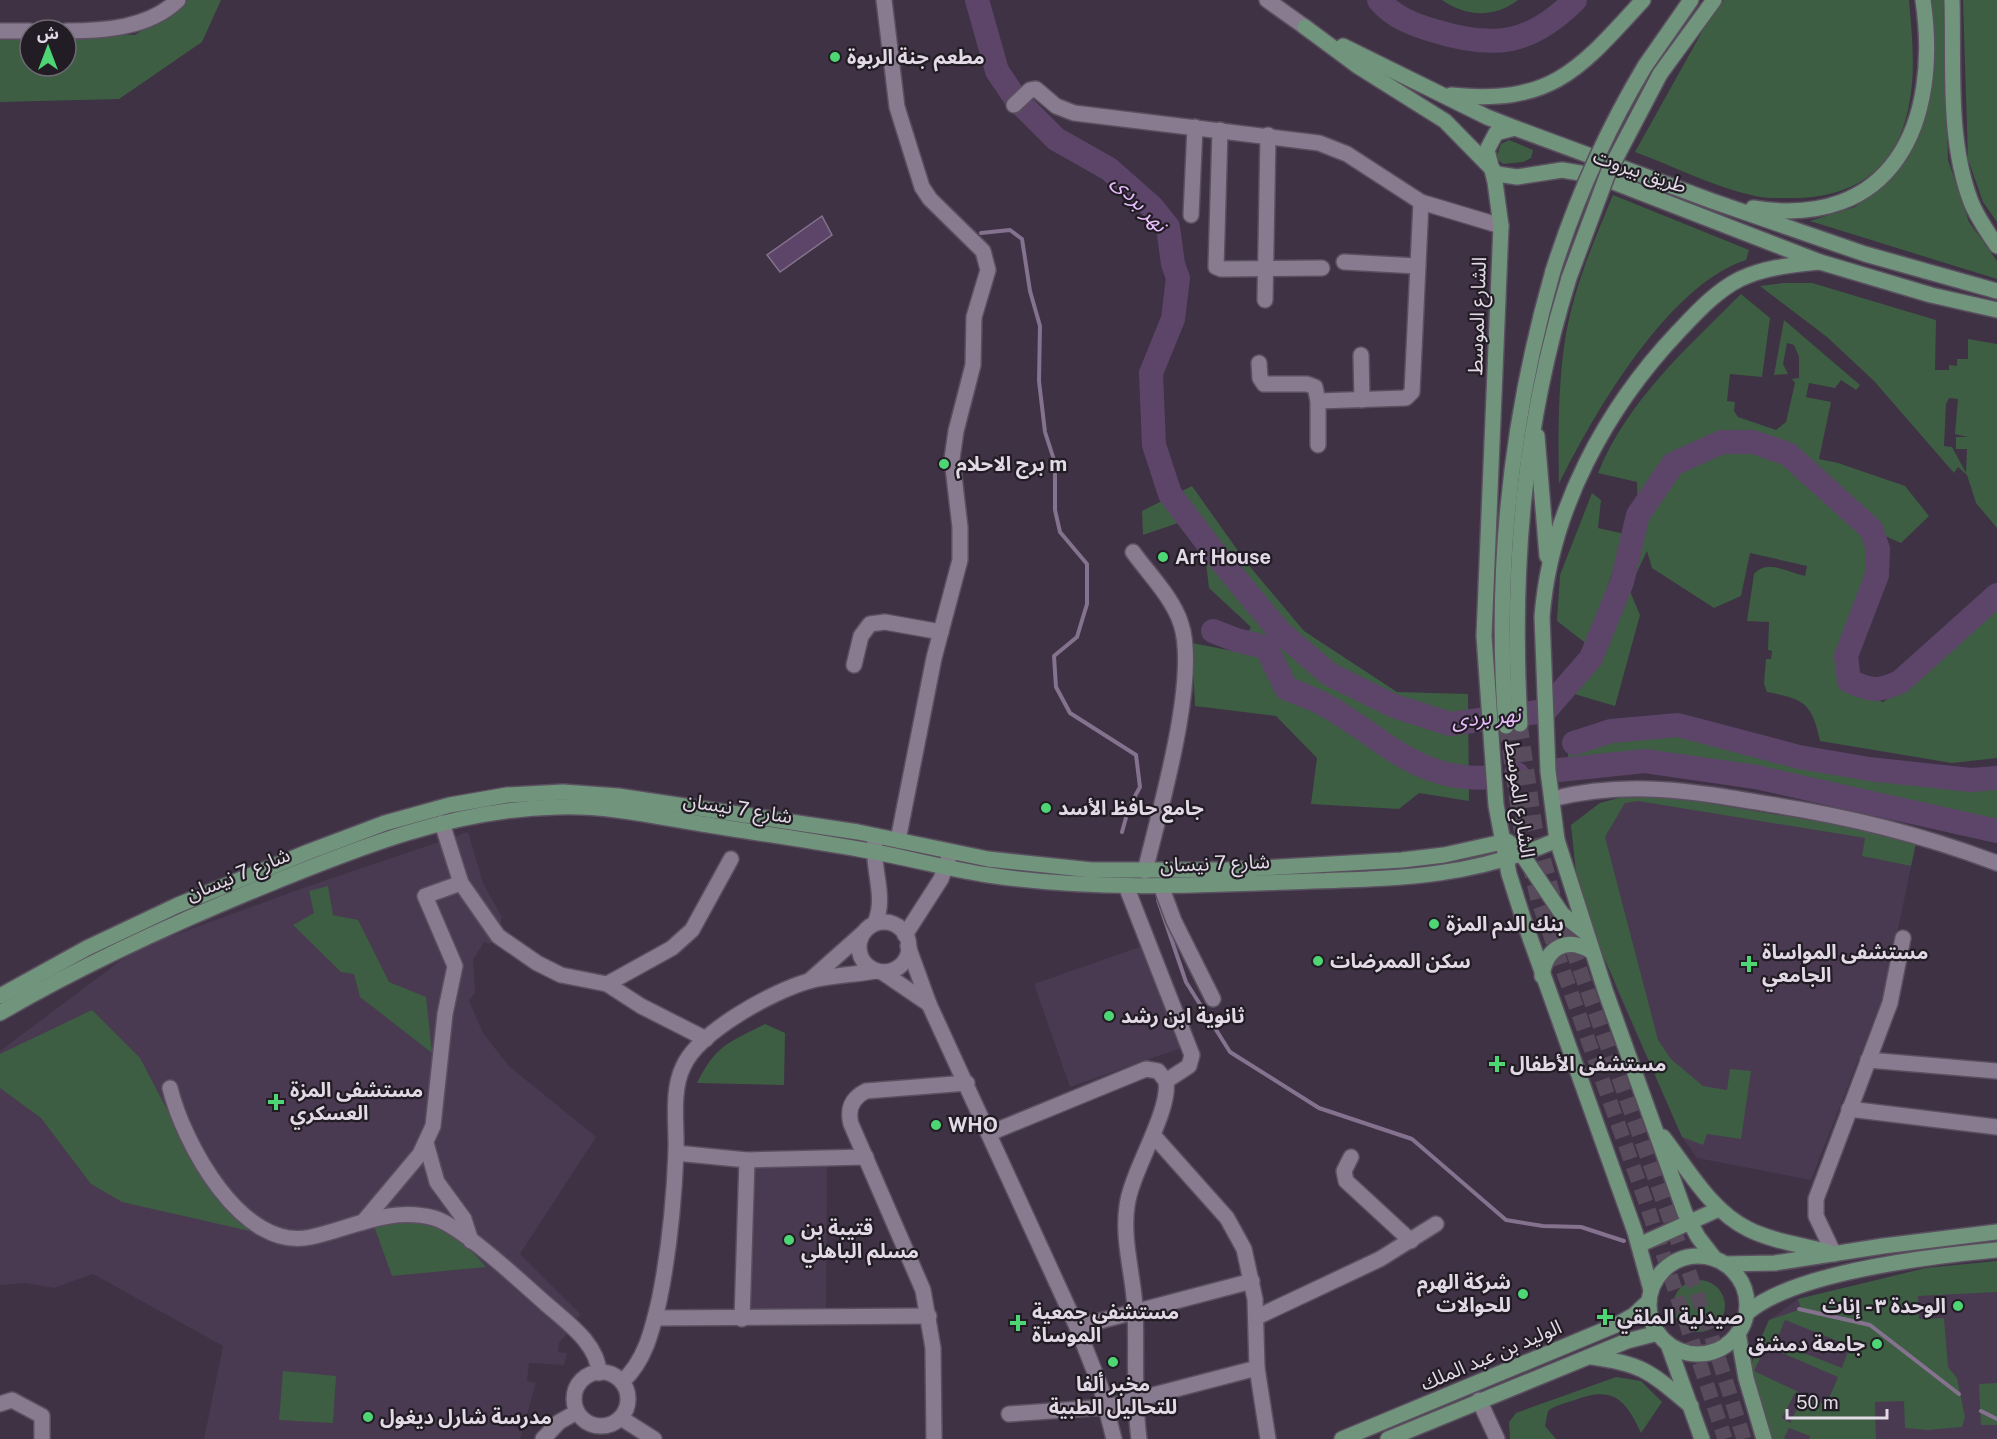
<svg xmlns="http://www.w3.org/2000/svg" width="1997" height="1439" font-family="'Public Sans','Noto Sans Arabic',sans-serif">
<style>
.built{fill:#493951}
.green{fill:#3d5e43;fill-rule:evenodd}
.water{fill:#5d4569;stroke:#85728e;stroke-width:1.5}
.lines{fill:none;stroke-linecap:round;stroke-linejoin:round}
.stream{stroke:#85728e;stroke-width:4}
.river{stroke:#5d4569;stroke-width:24}
.major-tunnel{stroke:#574b5c;stroke-width:15;stroke-dasharray:15 8;stroke-linecap:butt}
.minor-casing{stroke:#5a4f5f;stroke-width:18}
.major-casing{stroke:#5a4f5f;stroke-width:18}
.minor{stroke:#887a8f;stroke-width:15}
.major{stroke:#71947c;stroke-width:15}
.major-bridge-casing{stroke:#5a4f5f;stroke-width:18;stroke-linecap:butt}
.major-bridge{stroke:#71947c;stroke-width:15}
.poi-dot{fill:#4ed675;stroke:#221c24;stroke-width:2}
.labels{text-anchor:middle;dominant-baseline:central;stroke-width:4.5;stroke-linejoin:round;paint-order:stroke}
.poi-label{font-size:20px;font-weight:bold;fill:#e2dae6;stroke:#221c24;text-anchor:start}
.street-label{font-size:20px;fill:#e2dae6;stroke:#221c24}
.water-label{font-size:21px;font-style:italic;fill:#e7bdfc;stroke:#221c24}
</style>
<rect width="100%" height="100%" fill="#3e3244"/>
<g class="built">
<path d="M1641,792L1917,838L1885,992L1811,1180L1697,1158L1682,1137L1616,988L1571,825L1600,803Z"/>
<path d="M468,832L483,883L502,917L498,936L490,944L484,942L473,960L475,992L469,1001L483,1033L509,1066L596,1137L520,1254L581,1315L565,1328L569,1331L559,1343L558,1352L567,1353L564,1365L529,1363L527,1381L536,1383L520,1439H204L223,1346L93,1274L54,1288L26,1283L0,1285V1051L136,949L303,888Z"/>
<path d="M1148,944L1184,1047L1070,1087L1034,984Z"/>
<path d="M752,1165L827,1166L826,1314L751,1313Z"/>
<path d="M1997,1261V1439H1773L1751,1368L1754,1354L1769,1320L1798,1299L1926,1268Z"/>
</g>
<g class="green">
<path d="M188,0H221L202,42L119,99L0,102V35H30V66H66V35H135Z"/>
<path d="M1442,0H1518C1495,18 1466,17 1442,0Z"/>
<path d="M1724,0H1909C1912,35 1916,71 1909,105C1897,169 1855,198 1792,198C1779,198 1764,199 1751,195C1712,186 1673,166 1635,152L1703,30Z"/>
<path d="M1930,0H1943L1948,160L1969,222L1997,261V279L1810,221L1855,207L1889,178L1915,142L1926,94Z"/>
<path d="M1963,0H1997V222L1983,202L1968,159Z"/>
<path d="M1509,140L1533,150L1531,158L1523,162L1503,164L1496,158L1501,144Z"/>
<path d="M1613,195L1749,250L1746,260C1669,284 1593,414 1559,484C1558,438 1558,392 1564,347C1571,294 1593,243 1613,195Z"/>
<path d="M1783,283H1812L1936,320L1935,370H1949V365L1957,366V359H1968V339L1997,344V528L1976,503L1967,475L1958,467L1954,473L1874,381L1827,337L1760,286ZM1949,398L1958,399L1955,434L1968,437H1956V449H1967L1966,473L1952,447L1944,446L1946,404Z"/>
<path d="M1741,294L1770,318L1762,377L1730,374L1727,401L1735,402L1734,411L1738,417L1776,430L1786,422L1795,383L1792,379L1799,378V357L1794,345L1787,343L1783,364L1788,374L1774,375L1784,320L1860,385L1856,390L1841,380L1835,388L1809,383L1806,397L1831,402L1819,459L1838,463L1905,486L1929,516L1901,543L1871,530L1869,531C1873,547 1877,560 1872,577C1864,603 1819,672 1856,693C1864,697 1874,699 1883,702L1912,683L1997,605V758L1952,763L1820,741C1812,703 1804,699 1767,692L1764,684L1766,659H1771L1772,651L1768,650L1769,622L1747,621L1754,574C1767,559 1788,572 1805,576L1807,566L1750,553L1741,596L1714,608L1652,568L1647,551L1629,589L1640,615L1615,706L1571,693L1596,663L1642,533L1638,515L1637,482L1598,473C1628,400 1686,349 1741,294Z"/>
<path d="M1192,486L1246,562L1304,631L1397,692L1468,694L1469,801L1419,793L1399,809L1311,804L1317,758L1276,716L1195,706L1192,643L1238,652L1251,627L1209,588L1205,554L1181,522L1143,535L1142,511Z"/>
<path d="M1592,493L1601,500L1598,528L1625,534L1588,645L1557,621L1560,575Z"/>
<path d="M1679,728L1792,758L1969,782L1997,780V824L1760,771L1645,757L1568,761V753L1611,732Z"/>
<path d="M1641,792L1917,838L1911,866L1862,856L1865,838L1638,801L1625,803L1605,837L1658,1040L1671,1059L1703,1086L1727,1090L1730,1069L1751,1071L1741,1139L1707,1134L1703,1145L1682,1137L1579,900L1571,825L1600,803Z"/>
<path d="M328,886L333,915L358,920L389,982L426,997L432,1053L360,997L354,974L341,972L293,925L314,913L309,891Z"/>
<path d="M92,1010L140,1058L207,1186L254,1232L122,1202L91,1184L41,1118L0,1088V1054Z"/>
<path d="M765,1024L785,1033L784,1085L697,1083C716,1045 728,1043 765,1024Z"/>
<path d="M395,1220C445,1224 453,1230 486,1267L392,1276L374,1226Z"/>
<path d="M1997,1261V1292L1918,1296L1919,1319L1944,1318L1948,1367L1957,1378L1965,1417L1962,1427L1927,1430L1905,1428L1904,1401L1875,1402L1876,1439H1809L1810,1436L1789,1428L1784,1438L1786,1439H1773L1751,1368L1754,1354L1769,1320L1801,1309L1798,1299L1926,1268ZM1785,1320L1850,1346L1842,1368L1776,1342ZM1766,1346L1838,1377L1826,1405L1754,1371ZM1795,1393L1803,1397L1790,1423L1782,1418Z"/>
<circle cx="1699" cy="1306" r="26"/>
<path d="M283,1371L336,1376L333,1423L279,1420Z"/>
<path d="M1616,1377L1641,1381L1662,1402L1641,1433C1625,1398 1612,1386 1575,1400C1566,1403 1555,1405 1548,1411L1545,1426L1556,1439H1510L1509,1422L1516,1413Z"/>
<path d="M1997,1383V1425H1981L1979,1384Z"/>
</g>
<path class="water" d="M822,216L832,235L780,272L767,255Z"/>
<g class="lines">
<g class="stream">
<path d="M981,233L1010,230L1022,239L1030,291L1040,326L1039,381L1045,432L1055,463V510L1060,532L1087,564V604L1077,637L1054,656L1056,687L1070,713L1136,755L1140,787L1129,807L1122,832"/>
<path d="M1158,900L1186,982L1230,1052L1319,1108L1412,1139L1506,1220L1543,1226L1581,1227L1624,1241"/>
<path d="M1799,1309L1870,1325L1959,1394"/>
<path d="M1981,1411L1997,1419"/>
</g>
<g class="river">
<path d="M977,0L997,71L1016,99L1056,139L1109,169L1152,207L1168,227L1173,264L1178,278L1173,319L1151,373L1154,445L1170,494L1217,556L1279,631L1329,674L1394,706L1450,724L1545,711L1591,658L1622,582L1638,515L1673,464L1722,442H1753L1788,454L1871,529L1878,549L1877,575L1846,656L1849,681C1872,691 1877,692 1900,682L1997,595"/>
<path d="M1379,0C1393,17 1414,25 1435,31C1494,49 1530,45 1575,0"/>
<path d="M1213,631L1236,640L1266,647L1286,688C1299,694 1313,698 1325,705C1381,736 1419,784 1491,777"/>
<path d="M1574,743L1611,731L1678,725L1799,757L1869,769L1971,780L1997,778"/>
<path d="M1559,770L1645,761L1756,777L1997,831"/>
<path d="M1516,774H1517"/>
</g>
<g class="major-tunnel">
<path d="M1520,724L1535,827L1553,895L1707,1322L1744,1439"/>
<path d="M1506,726L1521,829L1538,900L1644,1197L1725,1439"/>
</g>
<g class="minor-casing">
<g id="minor">
<path d="M884,0L897,107L922,187L930,199L983,251L988,270L974,317L973,365L956,431L952,459L960,527V560L934,658L898,840"/>
<path d="M1267,0L1305,27"/>
<path d="M0,31H30"/>
<path d="M66,31C104,31 149,28 178,0"/>
<path d="M1014,105L1030,90L1036,89L1056,106L1074,113L1319,143L1347,154L1421,202L1501,226"/>
<path d="M1220,130L1216,267L1221,269L1322,268"/>
<path d="M1191,215L1195,127"/>
<path d="M1344,262L1417,266"/>
<path d="M1265,300L1268,135"/>
<path d="M1361,355L1362,400"/>
<path d="M1259,363L1260,378L1264,384H1307L1315,387L1318,401V445"/>
<path d="M1318,401L1406,398L1412,392L1421,202"/>
<path d="M1133,552C1148,573 1173,598 1181,624C1199,678 1159,813 1145,871"/>
<path d="M854,665L861,636L870,624L885,622L941,632"/>
<path d="M1552,799C1628,780 1692,791 1768,804C1850,817 1920,834 1997,863"/>
<path d="M442,823L461,883L498,936L537,963L561,975L607,984L641,1006L706,1039"/>
<path d="M875,839C871,868 887,896 875,923"/>
<path d="M1126,886L1192,1055L1189,1066L1166,1081"/>
<path d="M1161,886L1174,921L1213,999"/>
<circle cx="884" cy="947" r="25"/>
<path d="M905,935L941,879L949,857"/>
<path d="M908,946L929,1004L1077,1327L1101,1388L1114,1439"/>
<path d="M882,972L929,1004"/>
<path d="M809,981L863,933"/>
<path d="M607,984L672,948L692,930L731,859"/>
<path d="M1868,1060L1997,1071"/>
<path d="M170,1088C183,1142 242,1253 311,1237C353,1228 390,1206 434,1218C462,1226 521,1282 545,1303C565,1321 598,1343 599,1373"/>
<path d="M1849,1109L1997,1127"/>
<path d="M990,1133L1146,1069L1158,1071L1166,1081C1171,1111 1131,1172 1127,1206C1122,1239 1133,1274 1135,1307C1137,1351 1133,1395 1139,1439"/>
<path d="M1153,1135L1227,1218L1244,1249L1255,1299L1257,1368L1268,1439"/>
<path d="M426,1143L437,1182L464,1219L471,1241"/>
<path d="M676,1153L747,1160L866,1157"/>
<path d="M1351,1157L1344,1171L1346,1181L1411,1241"/>
<path d="M363,1222L420,1154L433,1126L445,1014L455,966L425,896L461,883"/>
<path d="M1834,1254L1816,1216V1199L1890,1003L1903,938"/>
<path d="M1257,1317L1380,1259L1436,1224"/>
<path d="M655,1318L929,1316"/>
<path d="M742,1319L747,1160"/>
<path d="M1077,1327L1252,1281"/>
<circle cx="601" cy="1399" r="27"/>
<path d="M622,1382C645,1361 652,1331 659,1301C669,1253 674,1201 676,1152C677,1125 671,1092 683,1067C698,1032 773,991 809,981C830,975 854,975 876,971"/>
<path d="M1479,1400L1497,1439"/>
<path d="M0,1404L12,1400L42,1416V1439"/>
<path d="M1009,1414L1107,1407L1257,1368"/>
<path d="M621,1418L654,1439"/>
<path d="M543,1439L559,1422L577,1412"/>
<path d="M934,1439L933,1348L923,1290L851,1124C847,1109 852,1098 866,1091L967,1083"/>
</g>
</g>
<g class="major-casing">
<g id="major">
<path d="M1952,0C1954,66 1947,139 1971,202C1977,217 1988,233 1997,246"/>
<path d="M1305,27L1359,67L1445,121L1497,174L1517,177L1562,170L1598,176L1820,262L1931,295L1997,310"/>
<path d="M1343,46L1487,117L1515,128L1712,201L1865,254L1997,291"/>
<path d="M1645,66L1691,0"/>
<path d="M1660,74L1714,0"/>
<path d="M1451,95C1552,105 1579,70 1643,0"/>
<path d="M1515,128L1496,133L1487,150L1495,182L1501,226L1484,636L1496,805L1509,874L1524,921L1635,1232L1651,1290"/>
<path d="M1753,208C1893,230 1941,123 1923,0"/>
<path d="M1537,436L1547,556"/>
<path d="M1520,724C1511,570 1523,426 1569,278"/>
<path d="M1506,726C1494,571 1510,421 1553,271"/>
<path d="M1542,976C1546,948 1566,936 1591,951"/>
<path d="M0,996L87,948L178,905L308,852L385,823L450,805L507,795L563,792L618,796L858,832L988,859L1092,870H1226L1402,860L1444,855L1507,841L1519,850L1562,914L1585,932"/>
<path d="M0,1013C84,964 172,924 262,887C357,848 454,809 557,807C606,805 654,816 702,824C757,833 814,841 869,851C909,858 948,869 988,875C1087,890 1188,886 1287,882C1386,878 1463,881 1557,840"/>
<path d="M1663,1137C1688,1169 1710,1210 1748,1229C1772,1241 1802,1245 1828,1252"/>
<path d="M1639,1245L1719,1209"/>
<circle cx="1698" cy="1305" r="49"/>
<path d="M1715,1259L1698,1237L1685,1213L1605,990L1557,840L1548,771L1542,617C1550,511 1606,408 1678,332C1697,312 1716,291 1740,279C1766,267 1792,265 1820,262"/>
<path d="M1725,1264L1775,1263L1883,1246L1997,1232"/>
<path d="M1747,1313C1794,1272 1933,1256 1997,1250"/>
<path d="M1738,1333L1746,1378L1764,1439"/>
<path d="M1668,1344L1702,1439"/>
<path d="M1592,1357C1644,1364 1651,1373 1691,1406"/>
<path d="M1342,1439L1616,1325L1634,1315L1649,1301"/>
<path d="M1388,1439L1627,1341L1658,1333"/>
</g>
</g>
<use href="#minor" class="minor"/>
<use href="#major" class="major"/>
<g class="major-bridge-casing">
<g id="major-bridge">
<path d="M1553,271C1576,199 1606,131 1645,66"/>
<path d="M1569,278L1608,173L1660,74"/>
</g>
</g>
<use href="#major-bridge" class="major-bridge"/>
</g>
<g class="poi-dot">
<circle cx="835" cy="57" r="6"/>
<circle cx="944" cy="464" r="6"/>
<circle cx="1163" cy="557" r="6"/>
<circle cx="1046" cy="808" r="6"/>
<circle cx="1434" cy="924" r="6"/>
<circle cx="1318" cy="961" r="6"/>
<path d="M1746 955h6v6h6v6h-6v6h-6v-6h-6v-6h6z"/>
<circle cx="1109" cy="1016" r="6"/>
<path d="M1494 1055h6v6h6v6h-6v6h-6v-6h-6v-6h6z"/>
<path d="M273 1093h6v6h6v6h-6v6h-6v-6h-6v-6h6z"/>
<circle cx="936" cy="1125" r="6"/>
<circle cx="789" cy="1240" r="6"/>
<circle cx="1523" cy="1294" r="6"/>
<circle cx="1958" cy="1306" r="6"/>
<path d="M1602 1308h6v6h6v6h-6v6h-6v-6h-6v-6h6z"/>
<path d="M1015 1314h6v6h6v6h-6v6h-6v-6h-6v-6h6z"/>
<circle cx="1877" cy="1344" r="6"/>
<circle cx="1113" cy="1362" r="6"/>
<circle cx="368" cy="1417" r="6"/>
</g>
<g class="labels">
<g class="poi-label">
<text x="847" y="57">مطعم جنة الربوة</text>
<text x="956" y="464">برج الاحلام m</text>
<text x="1175" y="557">Art House</text>
<text x="1058" y="808">جامع حافظ الأسد</text>
<text x="1446" y="924">بنك الدم المزة</text>
<text x="1762" y="952">مستشفى المواساة<tspan x="1762" dy="23">الجامعي</tspan></text>
<text x="1330" y="961">سكن الممرضات</text>
<text x="1121" y="1016">ثانوية ابن رشد</text>
<text x="1510" y="1064">مستشفى الأطفال</text>
<text x="290" y="1090">مستشفى المزة<tspan x="290" dy="23">العسكري</tspan></text>
<text x="948" y="1125">WHO</text>
<text x="801" y="1228">قتيبة بن<tspan x="801" dy="23">مسلم الباهلي</tspan></text>
<text x="1511" y="1282" text-anchor="end">شركة الهرم<tspan x="1511" dy="23">للحوالات</tspan></text>
<text x="1946" y="1306" text-anchor="end">الوحدة ٣ - إناث</text>
<text x="1032" y="1312">مستشفى جمعية<tspan x="1032" dy="23">الموساة</tspan></text>
<text x="1617" y="1317">صيدلية الملقي</text>
<text x="1865" y="1344" text-anchor="end">جامعة دمشق</text>
<text x="1113" y="1384" text-anchor="middle">مخبر ألفا<tspan x="1113" dy="23">للتحاليل الطبية</tspan></text>
<text x="380" y="1417">مدرسة شارل ديغول</text>
</g>
<g class="street-label">
<text transform="translate(1640 171) rotate(19)">طريق بيروت</text>
<text transform="translate(1477 316) rotate(-88)">الشارع الموسط</text>
<text transform="translate(1520 799) rotate(82)">الشارع الموسط</text>
<text transform="translate(738 808) rotate(9)">شارع 7 نيسان</text>
<text transform="translate(1215 863) rotate(-2)">شارع 7 نيسان</text>
<text transform="translate(238 874) rotate(-22)">شارع 7 نيسان</text>
<text transform="translate(1491 1355) rotate(-23)">الوليد بن عبد الملك</text>
</g>
<g class="water-label">
<text transform="translate(1140 203) rotate(47)">نهر بردى</text>
<text transform="translate(1486 717) rotate(-5)">نهر بردى</text>
</g>
</g>
<g transform="translate(48 48)"><circle r="28" fill="#221c24" stroke="#6f6872" stroke-width="1.5"/>
<path d="M0-4.5L10 22L0 15L-10 22Z" fill="#4ed675"/>
<text y="-9" font-size="16" font-weight="bold" text-anchor="middle" fill="#e2dae6">ش</text>
</g>
<path d="M1787 1409v9h100v-9" fill="none" stroke="#e2dae6" stroke-width="3"/>
<text x="1796" y="1409" font-size="18" fill="#e2dae6" stroke="#221c24" stroke-width="4.5" paint-order="stroke">50 m</text>
</svg>
